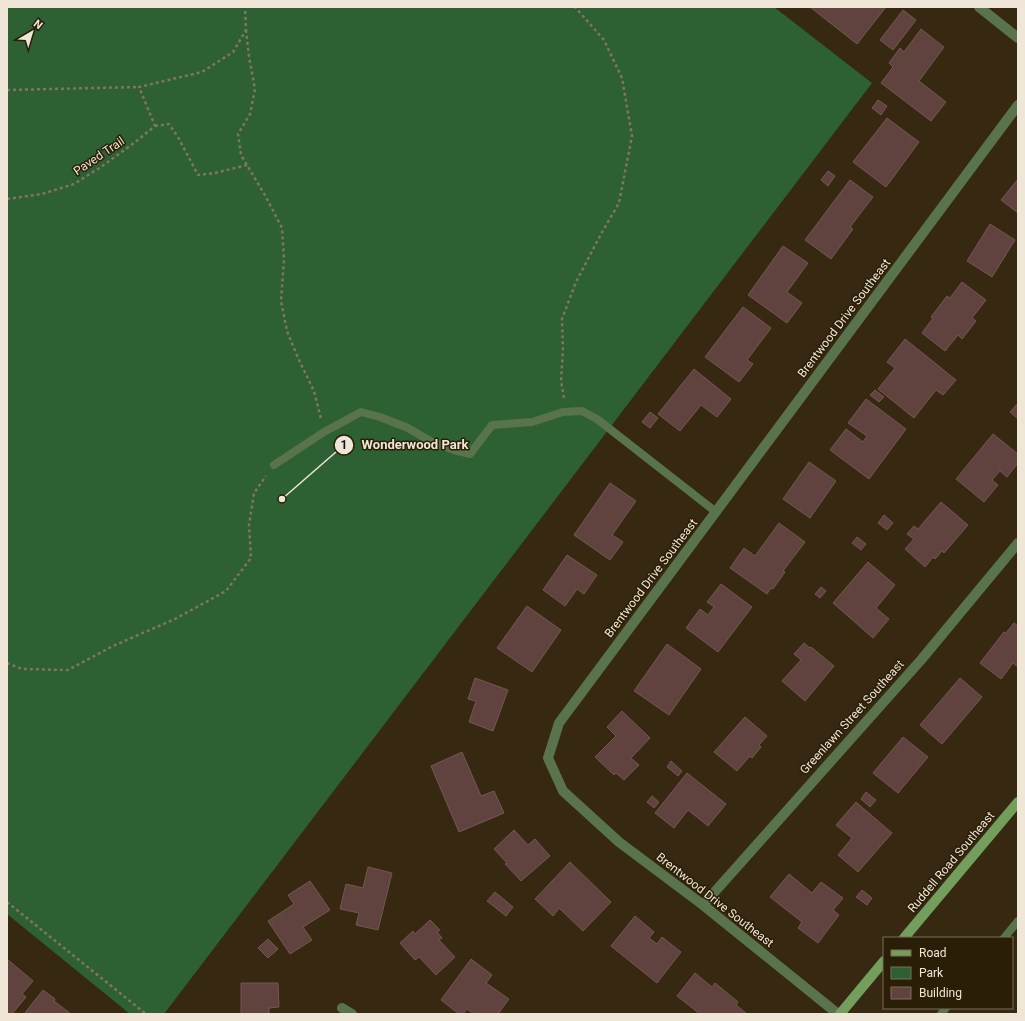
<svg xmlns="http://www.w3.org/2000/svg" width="1025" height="1021" font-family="Roboto,sans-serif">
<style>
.green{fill:#2d6032}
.building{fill:#60433f;stroke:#755752}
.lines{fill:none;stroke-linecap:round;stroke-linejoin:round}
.path{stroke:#807561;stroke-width:2.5;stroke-dasharray:3 3;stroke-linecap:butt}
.lane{stroke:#59744c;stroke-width:8}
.street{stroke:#59744c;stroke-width:10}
.secondary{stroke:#739e5c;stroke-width:10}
.labels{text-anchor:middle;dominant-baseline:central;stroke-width:3;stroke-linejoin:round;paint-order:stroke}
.street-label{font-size:12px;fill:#efe6d8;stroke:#2b1e07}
.leader{fill:none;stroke:#efe6d8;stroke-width:1.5}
.callout-dot{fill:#efe6d8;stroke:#2b1e07;stroke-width:1.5}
.mark-label{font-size:12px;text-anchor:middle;font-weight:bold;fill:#111}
.callout-label{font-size:13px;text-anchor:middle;font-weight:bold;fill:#efe6d8;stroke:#2b1e07;stroke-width:3;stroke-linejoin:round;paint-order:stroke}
</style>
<rect width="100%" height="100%" fill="#362811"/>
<path class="green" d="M7,7H774L872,83L164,1014H130L7,914Z"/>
<g class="building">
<path d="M810,7H886L857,44Z"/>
<path d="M903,10L916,20L893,50L880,40Z"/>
<path d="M921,29L944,47L919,81L946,102L931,121L881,83L893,67L889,63L900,48L904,52Z"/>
<path d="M878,100L887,106L881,115L872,108Z"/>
<path d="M887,118L919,142L886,187L853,162Z"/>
<path d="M828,171L835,176L828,186L821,180Z"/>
<path d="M1018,179V213L1001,200Z"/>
<path d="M850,180L873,197L850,227L853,229L831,259L805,240Z"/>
<path d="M990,224L1015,240L992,277L967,261Z"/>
<path d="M783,246L808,263L787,292L802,303L787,323L748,295Z"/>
<path d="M962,282L986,300L972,318L976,321L962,339L958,335L945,351L922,333L933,318L931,317L947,296L950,298Z"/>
<path d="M743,307L771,328L747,360L753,364L739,382L705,357Z"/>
<path d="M905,339L956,380L943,395L936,390L914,418L878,389L895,368L887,362Z"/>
<path d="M694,369L731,399L717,417L701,405L680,431L658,414Z"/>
<path d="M875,390L884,397L879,402L870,395Z"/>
<path d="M866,399L906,429L869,479L830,450L846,429L863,442L867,436L848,423Z"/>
<path d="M1018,403V419L1010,412Z"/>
<path d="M650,412L658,418L650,428L642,422Z"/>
<path d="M993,434L1018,454V463L1007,477L1000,471L992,480L998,485L984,502L956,479Z"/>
<path d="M809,462L836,481L810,518L783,499Z"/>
<path d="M610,483L636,501L612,535L623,542L610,560L574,535Z"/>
<path d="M941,502L968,525L944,553L942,551L935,559L933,557L925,567L905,549L914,539L907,534L914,526L918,529Z"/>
<path d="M884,515L893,523L887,530L878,523Z"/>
<path d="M779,523L805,542L783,571L785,572L773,589L771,588L767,594L730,568L744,548L755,556Z"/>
<path d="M857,537L866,544L861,550L852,543Z"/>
<path d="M567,555L597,575L584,594L577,589L565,606L543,590Z"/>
<path d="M868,562L895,585L876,608L889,619L873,638L833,603Z"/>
<path d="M721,584L752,607L718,652L686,628L700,609L708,615L714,607L707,602Z"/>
<path d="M821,587L826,591L820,598L815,594Z"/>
<path d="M527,606L561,630L532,672L497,648Z"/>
<path d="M1014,623L1018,626V667L1013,663L1001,679L980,663L1004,632L1006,633Z"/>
<path d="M804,643L810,648L811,647L834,666L805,701L782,681L801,660L794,654Z"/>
<path d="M667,644L701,669L669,715L634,691Z"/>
<path d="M475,678L508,690L493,731L469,722L476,701L468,699Z"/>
<path d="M960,678L982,697L942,744L920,725Z"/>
<path d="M622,711L650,738L631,758L639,765L624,780L616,773L614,775L595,757L616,736L607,727Z"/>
<path d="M745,717L767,736L759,745L761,747L752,758L750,756L737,771L714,752Z"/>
<path d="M903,737L928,757L898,793L873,773Z"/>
<path d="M462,752L481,796L494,791L504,813L459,832L431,766Z"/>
<path d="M671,761L682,771L678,776L667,767Z"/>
<path d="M687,773L726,804L708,826L688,810L674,828L655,813Z"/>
<path d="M866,792L876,800L870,807L861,799Z"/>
<path d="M652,796L659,802L654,808L647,802Z"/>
<path d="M856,802L892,833L858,872L838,855L852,838L836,825Z"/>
<path d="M514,830L528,845L535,839L550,856L521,881L505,864L507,863L494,849Z"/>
<path d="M570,862L611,902L583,931L559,908L553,916L535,899Z"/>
<path d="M368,867L392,873L378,930L356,925L359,913L340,909L346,884L363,888Z"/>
<path d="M789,874L812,893L821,882L843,898L833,910L839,915L818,943L798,928L802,922L770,897Z"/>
<path d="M310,881L330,910L303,927L312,940L290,954L268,921L294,904L288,895Z"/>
<path d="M862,890L872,898L867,905L856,897Z"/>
<path d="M495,892L513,907L506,916L487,901Z"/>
<path d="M635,916L654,932L649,938L657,944L662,937L681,952L657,983L611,946Z"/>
<path d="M430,920L440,930L437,932L442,938L439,940L455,957L436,975L419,957L415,960L400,943L413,931L415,934Z"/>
<path d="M268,939L278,949L268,958L258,948Z"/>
<path d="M7,959L33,981L22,994L26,997L12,1014H7Z"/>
<path d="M471,959L492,975L486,983L509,999L498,1014H474L467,1009L463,1014H459L441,1000Z"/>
<path d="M695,973L712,987L715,983L738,1002L736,1005L747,1014H700L677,996Z"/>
<path d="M241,983H278L279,1007L269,1008V1014H241Z"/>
<path d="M43,990L55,999L54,1001L71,1014H24Z"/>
</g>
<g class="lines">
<g class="path">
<path d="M246,30L249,57L255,89L250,114L238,134L241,155L266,197L282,228L284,259L281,301L287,331L298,358L314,391L321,419"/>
<path d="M7,90L139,87"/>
<path d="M155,126L169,124L178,137L198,175L215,173L247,165"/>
<path d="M7,199L42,194L74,184L101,167L134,143L155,126L139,87L202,72L233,52L246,30L245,7"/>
<path d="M564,398L561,381L563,351L562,319L576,282L601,234L619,203L632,136L622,78L604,40L575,7"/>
<path d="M7,663L22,669L68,670L113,646L175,619L226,591L251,558L249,525L254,493L266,476"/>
<path d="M7,902L146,1014"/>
</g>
<g class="lane">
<path d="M274,465L324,432L361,412L380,417L408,428L430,441L454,450L470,454L492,425L532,422L563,412L582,411L597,419L716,512"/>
<path d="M1004,938L1018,921"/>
<path d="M941,1014L946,1008"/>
</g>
<g class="street">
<path d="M979,7L1018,38"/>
<path d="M703,905L921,660L1018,543"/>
<path d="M342,1008L352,1014"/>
<path d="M838,1014L703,905L619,842L563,791L548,758L559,723L1018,105"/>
</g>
<g class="secondary">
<path d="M904,938L1018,802"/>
<path d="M840,1014L884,961"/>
</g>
</g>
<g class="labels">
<g class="street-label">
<text transform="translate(99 156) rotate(-34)">Paved Trail</text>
<text transform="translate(844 318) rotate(-53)">Brentwood Drive Southeast</text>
<text transform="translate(651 578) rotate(-53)">Brentwood Drive Southeast</text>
<text transform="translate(852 717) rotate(-48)">Greenlawn Street Southeast</text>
<text transform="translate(951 862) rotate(-50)">Ruddell Road Southeast</text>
<text transform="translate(715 900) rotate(38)">Brentwood Drive Southeast</text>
</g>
</g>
<path class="leader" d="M282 499L344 445"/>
<g class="callout-dot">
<circle cx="282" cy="499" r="4"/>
<circle cx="344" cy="445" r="10"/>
</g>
<g class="mark-label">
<text x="344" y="449">1</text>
</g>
<g class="callout-label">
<text x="415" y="449">Wonderwood Park</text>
</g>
<rect width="1025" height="1021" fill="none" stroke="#efe6d8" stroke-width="16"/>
<rect x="883" y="937" width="130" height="72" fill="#2b1e07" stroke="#796e5b"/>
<rect x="891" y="950" width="20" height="6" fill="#739e5c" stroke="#796e5b"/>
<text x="919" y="957" font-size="12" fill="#efe6d8">Road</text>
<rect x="891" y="967" width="20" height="12" fill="#2d6032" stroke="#796e5b"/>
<text x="919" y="977" font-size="12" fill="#efe6d8">Park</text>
<rect x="891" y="987" width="20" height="12" fill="#60433f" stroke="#796e5b"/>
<text x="919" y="997" font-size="12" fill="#efe6d8">Building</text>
<g transform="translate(32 32) rotate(38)" stroke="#2b1e07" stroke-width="3" paint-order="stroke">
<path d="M0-3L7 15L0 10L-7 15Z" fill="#efe6d8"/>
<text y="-6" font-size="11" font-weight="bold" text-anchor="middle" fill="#efe6d8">N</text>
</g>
</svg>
